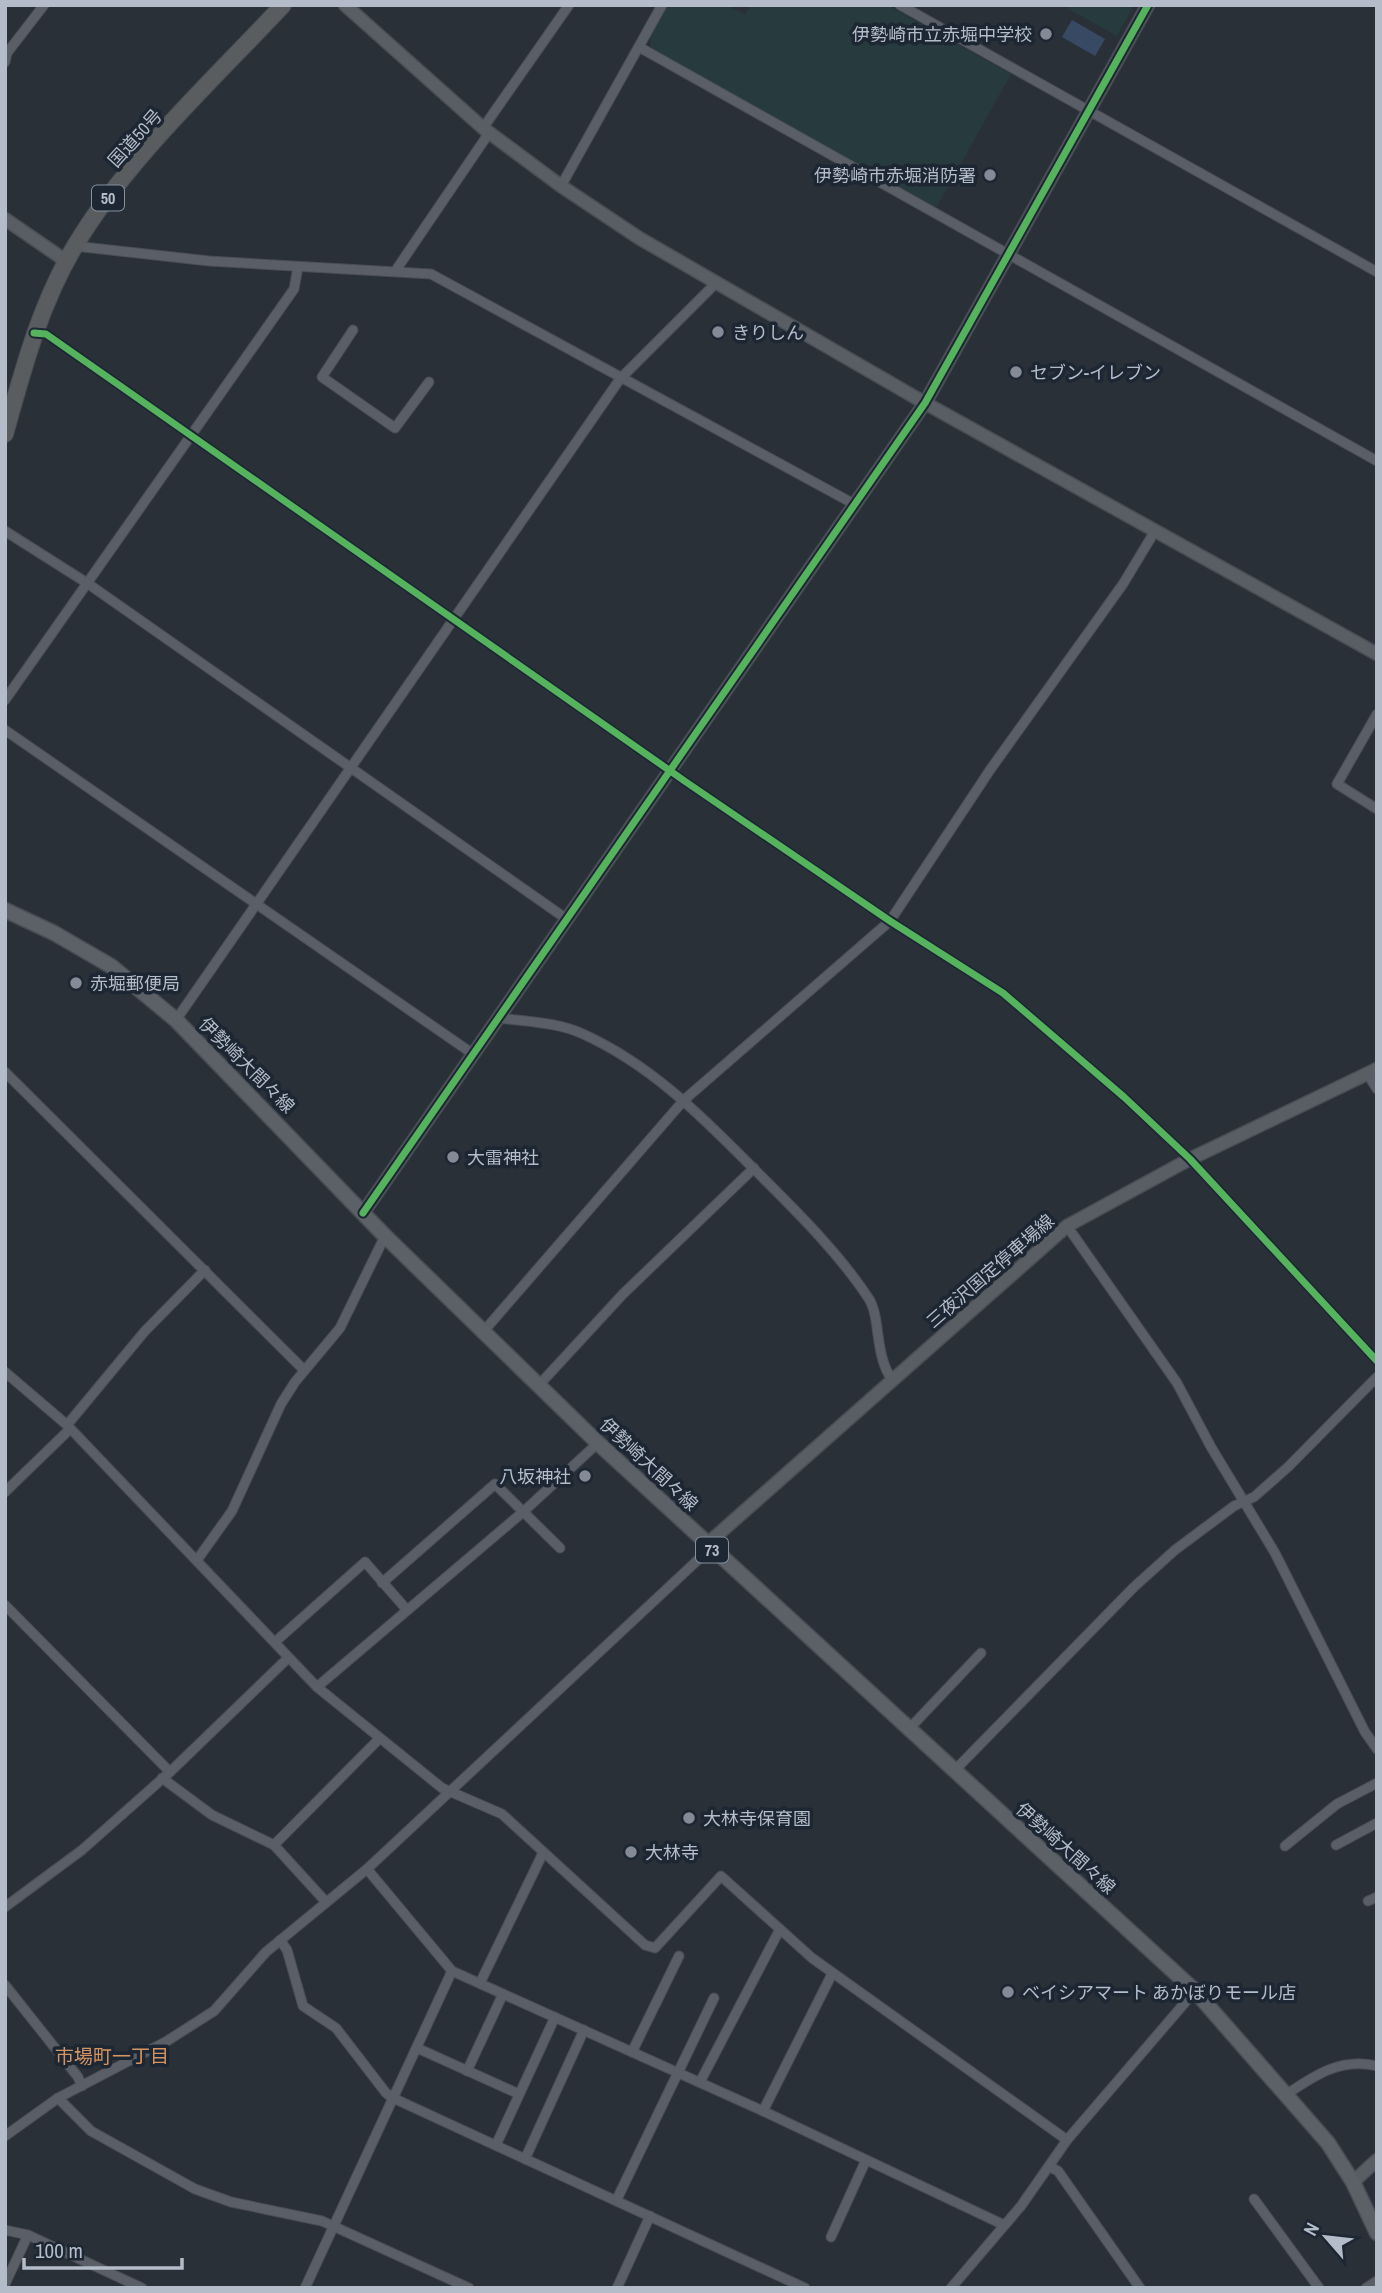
<svg xmlns="http://www.w3.org/2000/svg" width="1382" height="2293" font-family="'Archivo Narrow','Noto Sans JP',sans-serif">
<style>
.green{fill:#273a3e}
.water{fill:#384963}
.lines{fill:none;stroke-linecap:round;stroke-linejoin:round}
.street-casing{stroke:#484c53;stroke-width:11}
.secondary-casing{stroke:#484c53;stroke-width:15}
.primary-casing{stroke:#484c55;stroke-width:17}
.highway-casing{stroke:#474c53;stroke-width:18}
.street{stroke:#5a5e66;stroke-width:9}
.secondary{stroke:#595d64;stroke-width:12}
.primary{stroke:#5c6168;stroke-width:14}
.highway{stroke:#5a5d60;stroke-width:16}
.cycleway-casing{stroke:#1d2633;stroke-width:11}
.cycleway{stroke:#56b35d;stroke-width:7}
.poi-dot{fill:#848b96;stroke:#1d2633;stroke-width:2.5}
.labels{text-anchor:middle;dominant-baseline:central;stroke-width:7;stroke-linejoin:round;paint-order:stroke}
.shield{fill:#1d2633;stroke:#878f9c;stroke-width:2}
.shield-label{font-size:16px;font-weight:bold;fill:#b4bcc9}
.poi-label{font-size:18px;fill:#b4bcc9;stroke:#1d2633;text-anchor:start}
.street-label{font-size:18px;fill:#b4bcc9;stroke:#1d2633}
.neighbourhood-label{font-size:19px;fill:#d59563;stroke:#1d2633}
</style>
<rect width="100%" height="100%" fill="#2a3038"/>
<g class="green">
<path d="M668,5H727L745,15L751,5H887L1011,74L936,208L651,48L650,37Z"/>
<path d="M1069,5H1134L1117,36L1067,8Z"/>
</g>
<path class="water" d="M1072,20L1105,39L1095,56L1062,37Z"/>
<g class="lines">
<g class="street-casing">
<g id="street">
<path d="M900,5L1377,272"/>
<path d="M639,47L1377,461"/>
<path d="M5,62L7,53L44,5"/>
<path d="M483,128L569,5"/>
<path d="M561,186L662,5"/>
<path d="M74,246L209,261L431,274L854,504"/>
<path d="M396,270L489,133"/>
<path d="M353,330L322,377L395,428L429,382"/>
<path d="M34,333L46,334L686,782L890,921L1003,993L1124,1097L1190,1159L1377,1361"/>
<path d="M5,531L87,583L568,920"/>
<path d="M5,700L294,289L298,267"/>
<path d="M1377,714L1337,784L1377,809"/>
<path d="M5,730L473,1054"/>
<path d="M500,1018C528,1022 557,1022 583,1034C656,1067 709,1124 764,1179C801,1216 841,1256 869,1299C881,1318 874,1354 892,1380"/>
<path d="M176,1020L620,379L716,283"/>
<path d="M5,1072L303,1369"/>
<path d="M1367,1073L1377,1089"/>
<path d="M1067,1226L1177,1383L1211,1447L1275,1553L1365,1732L1377,1749"/>
<path d="M483,1332L684,1100L890,921L990,770L1123,584L1155,531"/>
<path d="M5,1372L67,1425L317,1687L442,1788L502,1814L645,1945L655,1948L721,1876L812,1958L1067,2140"/>
<path d="M539,1385L623,1294L754,1168"/>
<path d="M67,1425L145,1331L205,1270"/>
<path d="M5,1492L70,1429"/>
<path d="M197,1560L232,1511L281,1404L295,1382L340,1328L385,1236"/>
<path d="M382,1583L495,1484L560,1548"/>
<path d="M5,1605L170,1772"/>
<path d="M275,1642L365,1562L407,1610"/>
<path d="M317,1687L523,1512L598,1443"/>
<path d="M908,1730L981,1653"/>
<path d="M954,1771L1134,1587L1175,1550L1234,1506L1254,1497L1288,1467L1377,1377"/>
<path d="M162,1778L212,1815L274,1845L326,1902"/>
<path d="M274,1845L379,1739"/>
<path d="M1336,1845L1377,1823"/>
<path d="M1285,1846L1337,1804L1377,1783"/>
<path d="M367,1869L452,1971L763,2111L1004,2225"/>
<path d="M1368,1901L1377,1897"/>
<path d="M5,1907L82,1850L170,1772L288,1658"/>
<path d="M280,1940L287,1950L303,2006L336,2028L386,2093L393,2098L805,2288"/>
<path d="M480,1983L543,1853"/>
<path d="M5,1985L78,2077L82,2086"/>
<path d="M417,2048L519,2094"/>
<path d="M632,2052L679,1956"/>
<path d="M467,2071L503,1994"/>
<path d="M700,2082L780,1929"/>
<path d="M1287,2094C1315,2075 1342,2057 1377,2066"/>
<path d="M58,2098L91,2131L195,2189L231,2202L322,2221L469,2288"/>
<path d="M763,2111L832,1974"/>
<path d="M5,2136L58,2098L167,2041L214,2011L266,1952L367,1869L701,1557L706,1545"/>
<path d="M496,2145L555,2017"/>
<path d="M525,2159L584,2030"/>
<path d="M1050,2167L1058,2171L1140,2288"/>
<path d="M1254,2199L1319,2288"/>
<path d="M616,2201L714,1998"/>
<path d="M5,2230L28,2235L142,2288"/>
<path d="M831,2237L866,2160"/>
<path d="M5,2284L28,2235"/>
<path d="M305,2288L452,1971"/>
<path d="M617,2288L650,2216"/>
<path d="M951,2288L1021,2206L1067,2140L1195,1991"/>
<path d="M1366,2288L1377,2281"/>
</g>
</g>
<g class="secondary-casing">
<g id="secondary">
<path d="M345,5L483,128L561,186L639,238L925,403L1377,654"/>
<path d="M5,219L66,261"/>
<path d="M363,1213L925,403L1148,5"/>
<path d="M706,1545L1067,1226L1190,1159L1377,1069"/>
<path d="M1353,2182L1377,2160"/>
</g>
</g>
<g class="primary-casing">
<path id="primary" d="M5,910L54,933L111,966L176,1020L385,1236L598,1443L1195,1991L1328,2143L1353,2182L1377,2233"/>
</g>
<g class="highway-casing">
<path id="highway" d="M5,434C23,370 40,304 75,246C124,162 216,77 283,5"/>
</g>
<use href="#street" class="street"/>
<use href="#secondary" class="secondary"/>
<use href="#primary" class="primary"/>
<use href="#highway" class="highway"/>
<g class="cycleway-casing">
<g id="cycleway">
<path d="M34,333L46,334L686,782L890,921L1003,993L1124,1097L1190,1159L1377,1361"/>
<path d="M363,1213L925,403L1148,5"/>
</g>
</g>
<use href="#cycleway" class="cycleway"/>
</g>
<g class="poi-dot">
<circle cx="1046" cy="34" r="7"/>
<circle cx="990" cy="175" r="7"/>
<circle cx="718" cy="332" r="7"/>
<circle cx="1016" cy="372" r="7"/>
<circle cx="76" cy="983" r="7"/>
<circle cx="453" cy="1157" r="7"/>
<circle cx="585" cy="1476" r="7"/>
<circle cx="689" cy="1818" r="7"/>
<circle cx="631" cy="1852" r="7"/>
<circle cx="1008" cy="1992" r="7"/>
</g>
<g class="labels">
<g class="shield">
<rect x="92" y="185.5" width="32" height="25" rx="5"/>
<rect x="696" y="1537.5" width="32" height="25" rx="5"/>
</g>
<g class="shield-label">
<text x="108" y="198">50</text>
<text x="712" y="1550">73</text>
</g>
<g class="poi-label">
<text x="1032" y="34" text-anchor="end">伊勢崎市立赤堀中学校</text>
<text x="976" y="175" text-anchor="end">伊勢崎市赤堀消防署</text>
<text x="732" y="332">きりしん</text>
<text x="1030" y="372">セブン-イレブン</text>
<text x="90" y="983">赤堀郵便局</text>
<text x="467" y="1157">大雷神社</text>
<text x="571" y="1476" text-anchor="end">八坂神社</text>
<text x="703" y="1818">大林寺保育園</text>
<text x="645" y="1852">大林寺</text>
<text x="1022" y="1992">ベイシアマート あかぼりモール店</text>
</g>
<g class="street-label">
<text transform="translate(135 138) rotate(-48)">国道50号</text>
<text transform="translate(247 1065) rotate(45)">伊勢崎大間々線</text>
<text transform="translate(990 1271) rotate(-41)">三夜沢国定停車場線</text>
<text transform="translate(649 1464) rotate(43)">伊勢崎大間々線</text>
<text transform="translate(1066 1848) rotate(42)">伊勢崎大間々線</text>
</g>
<g class="neighbourhood-label">
<text x="112" y="2056">市場町一丁目</text>
</g>
</g>
<rect width="1382" height="2293" fill="none" stroke="#b4bcc9" stroke-width="14"/>
<g transform="translate(1326 2237) rotate(298)" stroke="#1d2633" stroke-width="5" paint-order="stroke">
<path d="M0-5L12 26L0 18L-12 26Z" fill="#b4bcc9"/>
<text y="-10" font-size="19" font-weight="bold" text-anchor="middle" fill="#b4bcc9">N</text>
</g>
<path d="M24 2258v10h158v-10" fill="none" stroke="#b4bcc9" stroke-width="3.5"/>
<text x="35" y="2258" font-size="21" fill="#b4bcc9" stroke="#1d2633" stroke-width="5" paint-order="stroke">100 m</text>
</svg>
